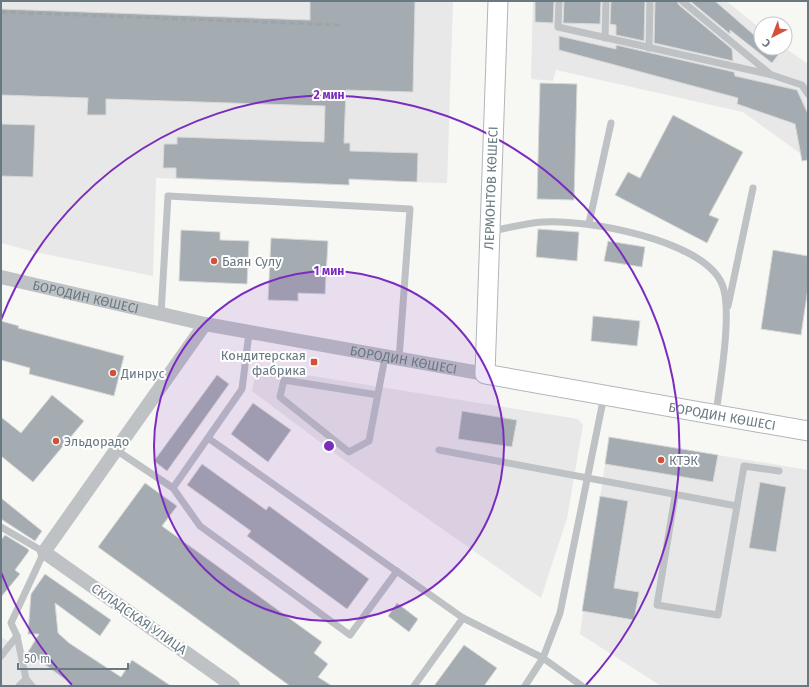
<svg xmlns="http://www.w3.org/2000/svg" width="809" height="687" font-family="'Fira Sans',sans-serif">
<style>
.built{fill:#e7e8e7}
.building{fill:#a4acb1;stroke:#d8d8d7}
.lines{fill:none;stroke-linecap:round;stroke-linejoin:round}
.secondary-casing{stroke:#b1b6ba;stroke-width:21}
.lane{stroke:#bec2c5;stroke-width:7}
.street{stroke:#bec2c5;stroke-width:14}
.secondary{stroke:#fff;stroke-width:19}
.rail{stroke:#9ea5a9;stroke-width:3;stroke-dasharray:6 3;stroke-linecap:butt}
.ring{fill:none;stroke:#7b2cbf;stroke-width:2}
.poi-dot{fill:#d1513a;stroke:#fff;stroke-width:1.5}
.labels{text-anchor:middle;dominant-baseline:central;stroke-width:4;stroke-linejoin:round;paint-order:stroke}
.street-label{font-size:13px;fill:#697982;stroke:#fff}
.poi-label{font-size:13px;fill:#697982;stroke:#fff;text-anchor:start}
.centre{fill:#7b2cbf;stroke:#fff;stroke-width:2}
.ring-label{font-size:12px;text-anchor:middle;font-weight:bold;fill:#7b2cbf;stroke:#fff;stroke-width:4;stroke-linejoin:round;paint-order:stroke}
</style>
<rect width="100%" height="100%" fill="#f7f7f4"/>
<g class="built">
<path d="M1,1H453L447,183L349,180V185L156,178L153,276L35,252L1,243Z"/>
<path d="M533,1H726L761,29V48H785L808,64V159L743,112L556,70L553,81L531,79Z"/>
<path d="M257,367L578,419L583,425L567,518L541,598L348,463L252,391Z"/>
<path d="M609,437L808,470V686H661L580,634Z"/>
<path d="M1,637L83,686H1Z"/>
</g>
<g class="building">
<path d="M310,1H415L413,92L346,90L344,143H350V151L418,153L417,182L349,179V185L176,178V168H163L164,144H177V137L324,142L325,106L106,99V115H87L88,98L1,95V9L310,20Z"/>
<path d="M535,1H554L553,23L535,22Z"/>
<path d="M564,1H601L600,24L563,23Z"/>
<path d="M611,1H645L644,41L616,35V25L610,24Z"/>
<path d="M655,1H677L679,5L732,49L733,61L654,43Z"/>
<path d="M690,1H715L761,41V48H770L778,55L772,63L730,30V34Z"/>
<path d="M559,36L616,49V45L734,72L735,76L797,90L808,114V160L802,161L795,124L737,104L738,98L559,50Z"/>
<path d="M540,83L577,84L574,200L537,199Z"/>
<path d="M673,115L743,152L709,215L719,219L707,243L615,195L628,172L640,178Z"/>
<path d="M1,124L35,125L33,177L1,176Z"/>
<path d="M538,229L579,232L577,261L536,257Z"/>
<path d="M181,230L220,232V240L249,241L247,284L179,281Z"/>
<path d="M271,238L328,241L325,294L298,293V301L268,300Z"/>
<path d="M608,241L645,247L642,267L604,261Z"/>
<path d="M773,250L808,256V288L801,335L761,329Z"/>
<path d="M593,316L640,321L637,346L591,341Z"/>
<path d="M1,321L19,326L18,328L124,356L114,396L29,374L30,368L1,360Z"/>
<path d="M217,375L229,384L167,471L154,461Z"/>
<path d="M52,395L84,421L33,482L1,456V417L21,433Z"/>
<path d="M253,403L291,430L268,462L231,434Z"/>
<path d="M462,411L517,420L512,447L458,439Z"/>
<path d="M609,437L718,455L713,482L605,464Z"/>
<path d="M202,464L266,510L269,506L369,579L347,609L247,536L251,531L187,485Z"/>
<path d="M760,482L786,487L776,552L749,548Z"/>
<path d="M145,483L177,506L162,526L322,642L314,653L328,664L318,677L332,686H290L98,547Z"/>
<path d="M600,496L628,501L614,588L639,592L634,620L582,611Z"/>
<path d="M1,498L42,531L35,541L1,519Z"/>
<path d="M5,535L28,549L29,551L15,570L20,574L1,597V540Z"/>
<path d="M45,574L111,620L100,636L55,603L58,633L69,643L121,677L132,660L171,686H74L28,652L39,634H28L31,594Z"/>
<path d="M397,603L418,619L409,632L388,616Z"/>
<path d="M464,645L497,668L484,686H434Z"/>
</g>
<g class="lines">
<g class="secondary-casing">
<g id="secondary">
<path id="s2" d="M498,1L485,374L808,431"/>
</g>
</g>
<g class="lane">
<path d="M559,1L558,27L772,75L802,85L808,94"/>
<path d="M682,1L770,74"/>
<path d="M605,38L606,1"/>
<path d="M649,48L650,1"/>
<path d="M589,223L611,123"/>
<path d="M492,231C508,228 526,223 543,222C587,219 703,240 722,284C733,310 720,383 716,413"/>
<path d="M728,306L753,188"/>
<path d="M161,314L168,196L410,209L399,359"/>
<path d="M378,395L284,380L280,397L349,452L369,441L385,357"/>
<path d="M208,438L463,618L543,658L582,686"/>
<path d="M116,450L173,488L200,526L350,635L397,571"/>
<path d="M439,450L737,506"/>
<path d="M173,488L242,389L249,333"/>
<path d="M675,496L657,605L718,615L744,466L779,471"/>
<path d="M1,527L44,552L11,623L17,636L26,679L32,686"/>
<path d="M1,656L17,636"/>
<path d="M19,686L26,679"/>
<path d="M414,686L463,618"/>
<path d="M525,686L543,658L560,613L604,396"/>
</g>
<g class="street">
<path id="s1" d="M1,277L205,324L485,374"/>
<path d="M205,324L44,552L233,686"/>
</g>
<use href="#secondary" class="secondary"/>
<path class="rail" d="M1,12L341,25"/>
</g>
<circle cx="329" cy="446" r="175" fill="#7b2cbf" fill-opacity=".12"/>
<g class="ring">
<circle cx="329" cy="446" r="175"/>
<path d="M72 685A351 351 0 0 1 1 572M1 320A351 351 0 1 1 586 685"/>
</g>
<g class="poi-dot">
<circle cx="214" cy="261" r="4"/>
<rect x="310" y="358" width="8" height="8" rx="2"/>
<circle cx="113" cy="373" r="4"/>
<circle cx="56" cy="441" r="4"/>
<circle cx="661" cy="460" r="4"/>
</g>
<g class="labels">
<g class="street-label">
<text transform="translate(491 188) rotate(-88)">ЛЕРМОНТОВ КӨШЕСІ</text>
<text stroke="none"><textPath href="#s1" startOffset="87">БОРОДИН КӨШЕСІ</textPath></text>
<text stroke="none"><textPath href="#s1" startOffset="411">БОРОДИН КӨШЕСІ</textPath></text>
<text stroke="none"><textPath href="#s2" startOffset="614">БОРОДИН КӨШЕСІ</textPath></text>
<text transform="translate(139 619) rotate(35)">СКЛАДСКАЯ УЛИЦА</text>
</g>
<g class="poi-label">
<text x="222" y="261">Баян Сулу</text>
<text x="306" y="355" text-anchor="end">Кондитерская<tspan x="306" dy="15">фабрика</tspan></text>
<text x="121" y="373">Динрус</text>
<text x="64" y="441">Эльдорадо</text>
<text x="669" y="460">КТЭК</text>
</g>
</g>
<circle cx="329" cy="446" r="6" class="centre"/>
<g class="ring-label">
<text x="329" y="99">2 мин</text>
<text x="329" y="275">1 мин</text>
</g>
<rect width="809" height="687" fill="none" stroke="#697982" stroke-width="4"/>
<g transform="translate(773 36) rotate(222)"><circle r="19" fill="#ffffff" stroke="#c3c9cd"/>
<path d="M0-3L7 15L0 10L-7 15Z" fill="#d1513a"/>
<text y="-6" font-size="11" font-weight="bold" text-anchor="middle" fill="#697982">С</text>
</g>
<path d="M18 663v6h110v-6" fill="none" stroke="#697982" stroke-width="2"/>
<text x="24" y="663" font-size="12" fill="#697982" stroke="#ffffff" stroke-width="3" paint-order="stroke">50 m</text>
</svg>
